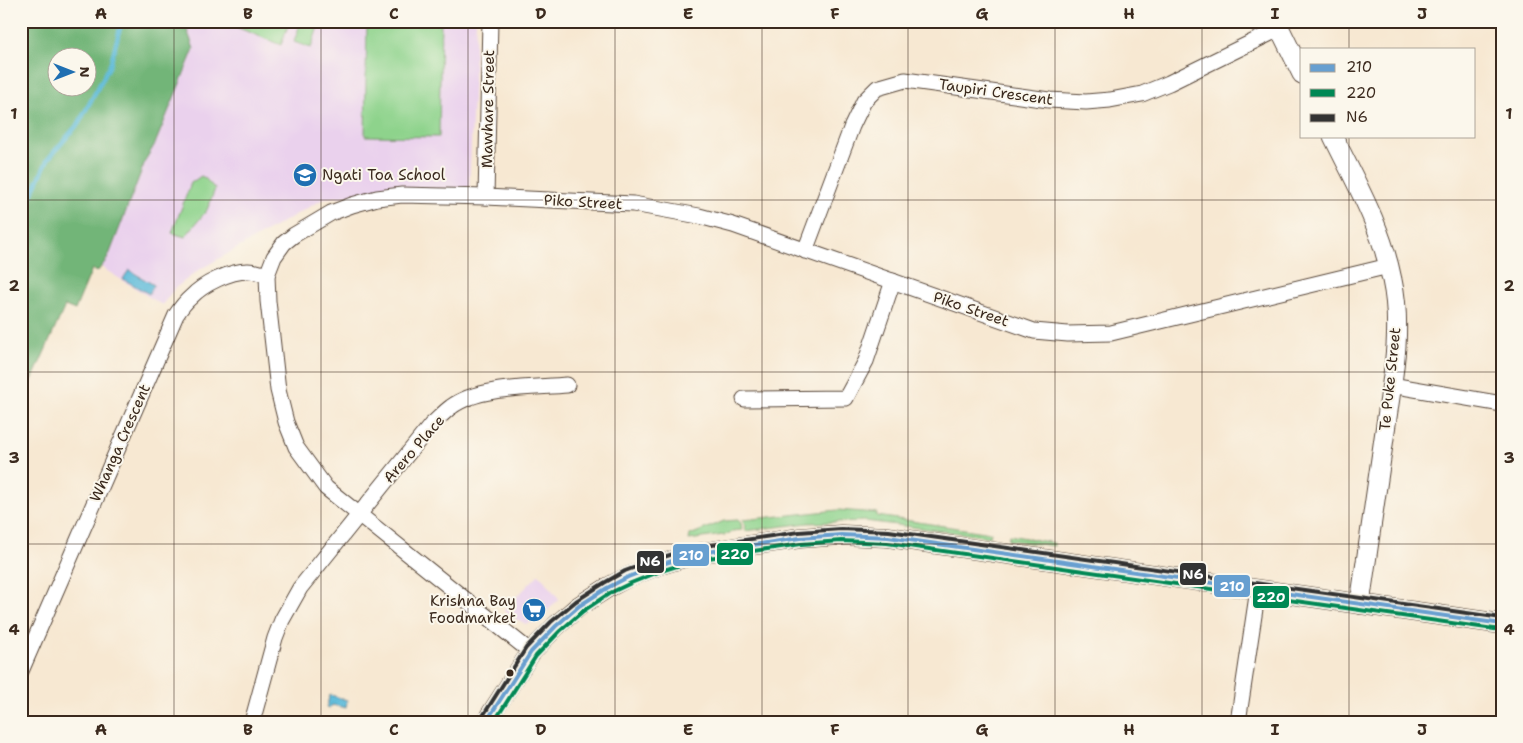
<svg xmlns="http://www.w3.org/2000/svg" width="1523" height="743" font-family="'Shantell Sans',sans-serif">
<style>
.built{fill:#ead1ed}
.green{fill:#8ed38c;stroke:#647e55}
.forest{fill:#72b578;stroke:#56704b;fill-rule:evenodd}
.water{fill:#5bbad9;stroke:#4b727c}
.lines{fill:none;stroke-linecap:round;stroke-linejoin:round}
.stream{stroke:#5bbad9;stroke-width:4.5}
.minor-casing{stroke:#574639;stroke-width:17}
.tertiary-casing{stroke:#574639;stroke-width:21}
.minor{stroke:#fff;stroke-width:15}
.tertiary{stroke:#fff;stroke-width:19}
.bus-1-casing{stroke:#fbf7ec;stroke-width:8}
.bus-2-casing{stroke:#fbf7ec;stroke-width:8}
.bus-3-casing{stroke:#fbf7ec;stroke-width:8}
.bus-1{stroke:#679fd0;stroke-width:4}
.bus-2{stroke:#008854;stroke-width:4}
.bus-3{stroke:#333;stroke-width:4}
.grid{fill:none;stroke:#3b2a1e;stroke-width:1;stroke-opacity:0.55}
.bus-dot{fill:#3b2a1e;stroke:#fbf7ec;stroke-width:2}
.labels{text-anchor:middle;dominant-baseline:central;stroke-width:4;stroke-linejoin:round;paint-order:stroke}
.street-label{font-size:15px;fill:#3b2a1e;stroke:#fbf7ec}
.poi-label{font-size:15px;fill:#3b2a1e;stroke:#fbf7ec;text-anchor:start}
.line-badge{stroke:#fbf7ec;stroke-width:2}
.badge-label{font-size:14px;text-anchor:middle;font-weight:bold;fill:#fff}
.neatline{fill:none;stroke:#3b2a1e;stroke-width:2}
.grid-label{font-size:16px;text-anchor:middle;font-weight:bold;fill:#3b2a1e}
</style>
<rect width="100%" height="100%" fill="#fbf7ec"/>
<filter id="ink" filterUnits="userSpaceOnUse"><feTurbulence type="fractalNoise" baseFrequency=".02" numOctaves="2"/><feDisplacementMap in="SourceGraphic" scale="10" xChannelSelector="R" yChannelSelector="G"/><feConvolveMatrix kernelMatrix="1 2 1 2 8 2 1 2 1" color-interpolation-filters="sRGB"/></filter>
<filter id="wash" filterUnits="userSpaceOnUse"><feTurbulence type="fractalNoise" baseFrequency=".0096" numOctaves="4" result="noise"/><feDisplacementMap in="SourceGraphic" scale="20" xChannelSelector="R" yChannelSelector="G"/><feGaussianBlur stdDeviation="1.12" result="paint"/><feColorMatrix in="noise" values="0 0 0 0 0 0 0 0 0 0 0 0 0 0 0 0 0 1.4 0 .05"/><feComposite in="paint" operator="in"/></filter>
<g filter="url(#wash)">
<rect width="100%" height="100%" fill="#f7e8d2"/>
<g class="built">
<path d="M184,21H476L469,192H390L325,198L199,270L174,289L162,305L101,267L108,258L146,159L155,144L194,49Z"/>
<path d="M539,574L559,599L537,621L526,624L514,618L504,610Z"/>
</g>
<g class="green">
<path d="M221,21H290L281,45Z"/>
<path d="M301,21H320L311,48L294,42Z"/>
<path d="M367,21H441L439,137L365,136Z"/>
<path d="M201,176L205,178L215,189L207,210L185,237L172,233L191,183Z"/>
<path d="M838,510L877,513V516L991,533L990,537L865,521L808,523L745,531L744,522L742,520Z"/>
<path d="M738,520L741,523L742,530L732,531L730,534L689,540L690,535L724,521Z"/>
<path d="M1009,535L1054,543V546L1008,540Z"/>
</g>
<path class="forest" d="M21,21H184L194,49L155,144L146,159L108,258L97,272L92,269L75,310L65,306L21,405ZM58,58H88V88H58Z"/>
<g class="water">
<path d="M129,270L154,285L149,294L123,279Z"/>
<path d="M331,695L347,700V701L346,708L332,705L330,708L327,707L329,696Z"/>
</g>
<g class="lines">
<path class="stream" d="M21,214L27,205L48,159L79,123L110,65L122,21"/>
</g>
</g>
<g filter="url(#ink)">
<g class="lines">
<g class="minor-casing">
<g id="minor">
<path d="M486,197L490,21"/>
<path d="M805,251L852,126L864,101L877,88L905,80L1049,100L1086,102L1110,100L1142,94L1169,83L1279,29"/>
<path d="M1391,385L1502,404"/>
<path d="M744,399L846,398L866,361L893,281"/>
<path d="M531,652L326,488L296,447L286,422L278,390L268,301L267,275L274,257L284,243L294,235L331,213L352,205L377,198L402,195L486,197L633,204L699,216L733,225L1034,331L1068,334L1111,333L1389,266"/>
<path d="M21,671L176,315C180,309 185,302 191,297C203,284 230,271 248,271C254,271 261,273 267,275"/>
<path d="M252,722L275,638L282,620L300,588L431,425C438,419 444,412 451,407C478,386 534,388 567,385"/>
<path d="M1238,722L1258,589"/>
</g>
</g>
<g class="tertiary-casing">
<g id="tertiary">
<path d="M1276,21L1302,74"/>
<path d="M1333,136C1356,183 1382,228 1392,280C1403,330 1392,381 1385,431C1377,488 1368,546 1360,604"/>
<path d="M486,722L531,652L556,626L579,606L607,588L628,577L659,565L695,554L739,547L800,538L841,535L888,537L1502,624"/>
</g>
</g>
<use href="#minor" class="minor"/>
<use href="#tertiary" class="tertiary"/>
<g class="bus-1-casing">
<path id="bus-1" d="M486,722L531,652L556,626L579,606L607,588L628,577L659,565L695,554L739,547L800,538L841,535L888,537L1502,624"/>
</g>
<g class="bus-2-casing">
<path id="bus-2" d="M494,722L536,656L560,631L583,611L610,593L631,583L661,571L696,560L740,553L801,544L841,541L887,543L1501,630"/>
</g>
<g class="bus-3-casing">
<path id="bus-3" d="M481,719L526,648L551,622L576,601L604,583L625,571L657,559L693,548L738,541L799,532L841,529L889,531L1502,618"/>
</g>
<use href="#bus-1" class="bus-1"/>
<use href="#bus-2" class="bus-2"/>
<use href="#bus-3" class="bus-3"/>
</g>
</g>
<path class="grid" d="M174,21V722M321,21V722M468,21V722M615,21V722M762,21V722M908,21V722M1055,21V722M1202,21V722M1349,21V49M1349,136V722M21,200H1502M21,372H1502M21,544H1502"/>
<defs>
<g id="school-disc" transform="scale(1.25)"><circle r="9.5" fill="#1f6fb2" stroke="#fbf7ec"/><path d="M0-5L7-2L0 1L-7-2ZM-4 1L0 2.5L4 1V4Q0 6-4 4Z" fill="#fff"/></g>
<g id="supermarket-disc" transform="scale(1.25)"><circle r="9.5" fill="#1f6fb2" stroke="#fbf7ec"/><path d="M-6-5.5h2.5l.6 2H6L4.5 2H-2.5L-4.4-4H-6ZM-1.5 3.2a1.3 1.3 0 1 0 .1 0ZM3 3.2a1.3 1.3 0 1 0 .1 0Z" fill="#fff"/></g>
</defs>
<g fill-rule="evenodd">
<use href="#school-disc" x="305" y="175"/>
<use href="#supermarket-disc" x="534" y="610"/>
</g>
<circle class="bus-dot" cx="510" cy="673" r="4.5"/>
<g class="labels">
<g class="street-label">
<text transform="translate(996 92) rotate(8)">Taupiri Crescent</text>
<text transform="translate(488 109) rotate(-89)">Mawhare Street</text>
<text transform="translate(583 202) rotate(3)">Piko Street</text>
<text transform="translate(971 309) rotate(19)">Piko Street</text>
<text transform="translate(1390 379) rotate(-84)">Te Puke Street</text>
<text transform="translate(120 443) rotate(-66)">Whanga Crescent</text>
<text transform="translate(414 449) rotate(-49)">Arero Place</text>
</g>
<g class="poi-label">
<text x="322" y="175">Ngati Toa School</text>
<text x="516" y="601" text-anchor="end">Krishna Bay<tspan x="516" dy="17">Foodmarket</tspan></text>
</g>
</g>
<g class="line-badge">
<rect x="716" y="542" width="38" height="24" rx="5" fill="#008854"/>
<rect x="672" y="543" width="38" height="24" rx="5" fill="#679fd0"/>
<rect x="636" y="550" width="29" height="24" rx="5" fill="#333"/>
<rect x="1179" y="562" width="28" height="24" rx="5" fill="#333"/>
<rect x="1213" y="574" width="38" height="24" rx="5" fill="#679fd0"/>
<rect x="1252" y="585" width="38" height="24" rx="5" fill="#008854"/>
</g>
<g class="badge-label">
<text x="735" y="559">220</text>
<text x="691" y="560">210</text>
<text x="650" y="566">N6</text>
<text x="1193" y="579">N6</text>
<text x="1232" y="591">210</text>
<text x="1271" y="602">220</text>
</g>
<rect width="1523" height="743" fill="none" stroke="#fbf7ec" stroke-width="55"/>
<rect x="1300" y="48" width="175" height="90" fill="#fbf7ec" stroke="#aea59a"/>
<rect x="1310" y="64" width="25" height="8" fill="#679fd0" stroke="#aea59a"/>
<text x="1346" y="72" font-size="15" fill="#3b2a1e">210</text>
<rect x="1310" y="89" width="25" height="8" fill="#008854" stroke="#aea59a"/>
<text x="1346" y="98" font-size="15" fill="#3b2a1e">220</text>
<rect x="1310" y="114" width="25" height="8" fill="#333333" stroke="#aea59a"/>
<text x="1346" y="122" font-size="15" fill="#3b2a1e">N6</text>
<g transform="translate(72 72) rotate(90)"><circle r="24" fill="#fbf7ec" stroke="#aea59a"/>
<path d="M0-4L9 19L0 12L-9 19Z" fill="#1f6fb2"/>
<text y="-8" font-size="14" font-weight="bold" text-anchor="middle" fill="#3b2a1e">N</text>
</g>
<rect x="28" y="28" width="1468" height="688" class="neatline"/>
<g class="grid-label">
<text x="101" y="19">A</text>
<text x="248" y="19">B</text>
<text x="394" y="19">C</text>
<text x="541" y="19">D</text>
<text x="688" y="19">E</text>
<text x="835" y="19">F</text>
<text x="982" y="19">G</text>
<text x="1129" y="19">H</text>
<text x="1275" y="19">I</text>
<text x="1422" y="19">J</text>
<text x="14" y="119">1</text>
<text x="1509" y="119">1</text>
<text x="14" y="291">2</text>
<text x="1509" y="291">2</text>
<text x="14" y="463">3</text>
<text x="1509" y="463">3</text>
<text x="14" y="635">4</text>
<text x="1509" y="635">4</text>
<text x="101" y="735">A</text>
<text x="248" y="735">B</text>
<text x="394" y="735">C</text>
<text x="541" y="735">D</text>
<text x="688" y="735">E</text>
<text x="835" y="735">F</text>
<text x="982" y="735">G</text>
<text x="1129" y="735">H</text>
<text x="1275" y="735">I</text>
<text x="1422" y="735">J</text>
</g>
</svg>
